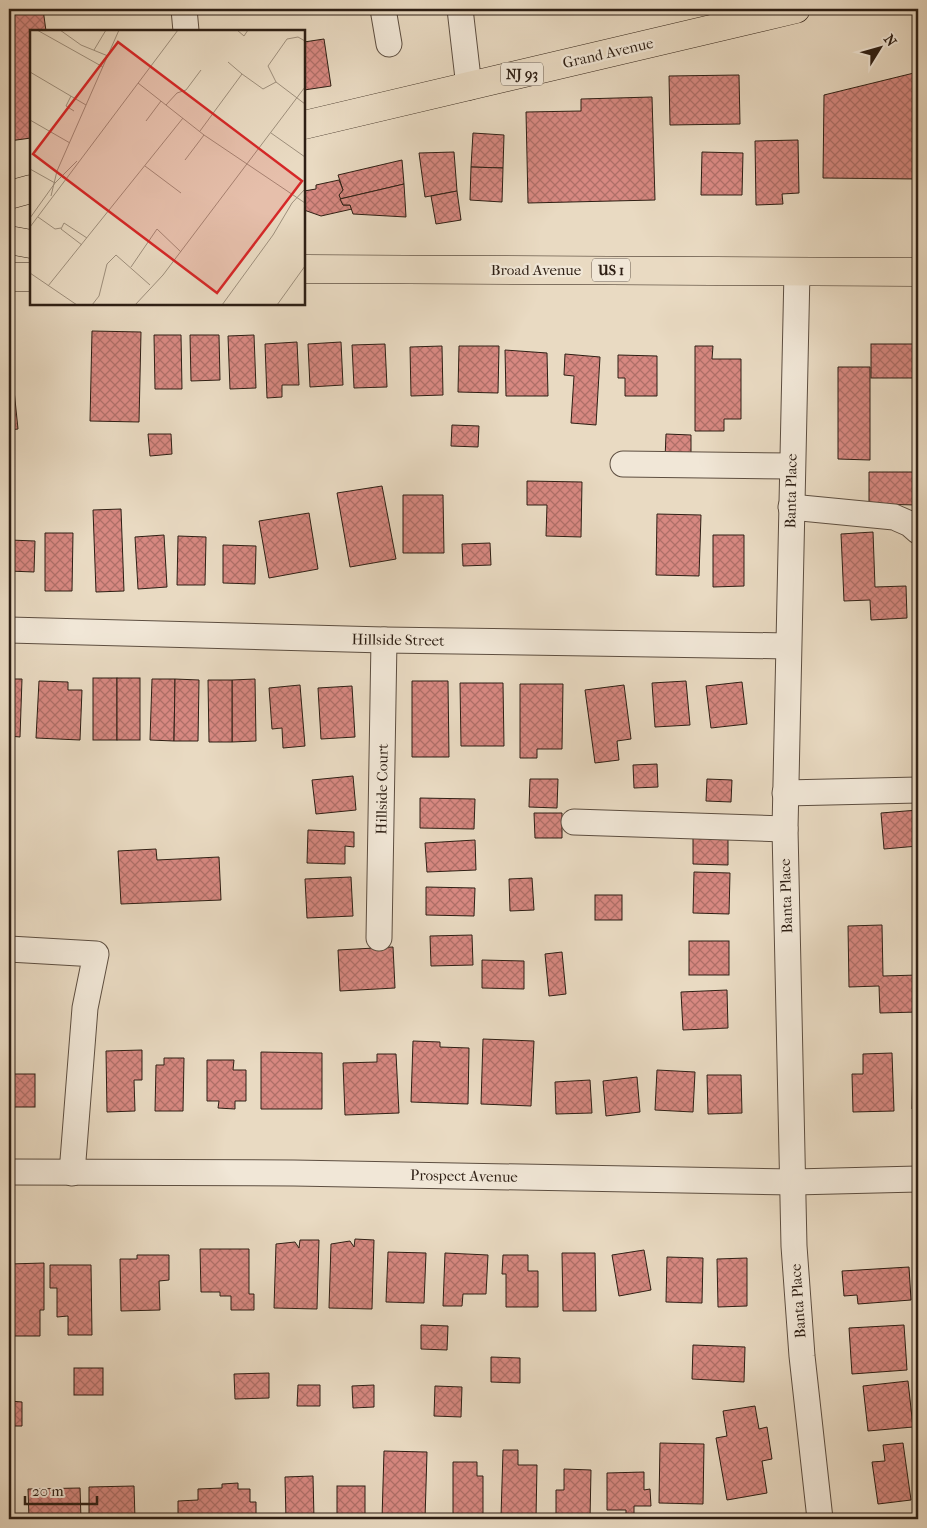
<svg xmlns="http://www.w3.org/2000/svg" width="927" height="1528" font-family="'IM FELL French Canon',serif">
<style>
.building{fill:url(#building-cross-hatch);stroke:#2e1f14}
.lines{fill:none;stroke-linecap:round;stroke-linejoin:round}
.minor-casing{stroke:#5d4e40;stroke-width:27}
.major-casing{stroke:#2e1f14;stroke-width:29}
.minor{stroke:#f1e7d7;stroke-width:25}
.major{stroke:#e9dac2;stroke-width:28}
.labels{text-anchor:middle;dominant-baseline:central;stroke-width:4.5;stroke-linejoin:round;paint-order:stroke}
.shield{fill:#f1e7d7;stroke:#685b4e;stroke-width:1}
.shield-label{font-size:14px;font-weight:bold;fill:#2e1f14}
.street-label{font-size:15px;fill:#2e1f14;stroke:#f1e7d7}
.inset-road{fill:none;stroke:#9e8f7c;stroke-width:1}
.view{fill:#d62828;fill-opacity:0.15;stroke:#d62828;stroke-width:2.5}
.inset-edge{fill:none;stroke:#2e1f14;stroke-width:2.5}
</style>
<defs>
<pattern id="building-cross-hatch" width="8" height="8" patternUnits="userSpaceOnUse" patternTransform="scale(1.25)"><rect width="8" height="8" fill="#d78881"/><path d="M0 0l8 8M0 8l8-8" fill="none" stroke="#af6f68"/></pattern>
</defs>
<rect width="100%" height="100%" fill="#e9dac2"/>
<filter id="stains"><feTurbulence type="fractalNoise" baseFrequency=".004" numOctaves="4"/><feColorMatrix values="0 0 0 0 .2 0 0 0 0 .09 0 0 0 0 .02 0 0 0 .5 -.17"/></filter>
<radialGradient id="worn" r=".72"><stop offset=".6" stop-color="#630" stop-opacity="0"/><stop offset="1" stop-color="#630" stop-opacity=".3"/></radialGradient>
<g class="building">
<path d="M9,9H43L46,31H31V138L9,141Z"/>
<path d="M564,9H602L565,13Z"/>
<path d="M324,39L331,86L304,90V42Z"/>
<path d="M918,72V179L823,178L824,95Z"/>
<path d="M739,75L740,124L670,125L669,76Z"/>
<path d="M652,97L655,200L528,203L526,112L581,111V99Z"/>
<path d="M473,133L504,135L503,168L471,167Z"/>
<path d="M798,140L799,193L782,194L783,204L756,205L755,141Z"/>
<path d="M454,152L457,191L425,197L419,153Z"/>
<path d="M702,152L743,153L742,195H701Z"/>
<path d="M402,160L404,184L340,199L339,195L343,190L338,175Z"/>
<path d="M471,167L503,168L502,202L470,200Z"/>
<path d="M339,180L343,190L339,195L343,205H350L352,209L321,216L304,210V191L316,189V185Z"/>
<path d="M404,184L406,217L353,214L350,205H343L340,199Z"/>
<path d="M457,191L461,220L436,224L431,196Z"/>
<path d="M92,331L141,332L139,422L90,421Z"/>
<path d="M154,335H181L182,389H155Z"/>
<path d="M190,335H219L220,380L191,381Z"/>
<path d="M254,335L256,388L230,389L228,336Z"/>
<path d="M297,342L299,385H282V397L267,398L265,344Z"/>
<path d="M341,342L343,385L310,387L308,344Z"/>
<path d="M385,344L387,387L354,388L352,345Z"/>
<rect x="871" y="344" width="47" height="34"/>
<path d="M442,346L443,395L411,396L410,347Z"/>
<path d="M459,346H499L498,393L458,392Z"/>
<path d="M695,346H713L712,359H741V419H724V431H695Z"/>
<path d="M505,350L547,353L548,396H506Z"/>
<path d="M565,354L600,357L596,425L571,423L574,376L564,375Z"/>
<path d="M618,355L657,356V396H625V378H618Z"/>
<path d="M838,367H870V460L838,459Z"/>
<path d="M14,390L18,429L9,430V391Z"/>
<path d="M452,425L479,426L478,447L451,446Z"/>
<path d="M148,434H171L172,454L150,456Z"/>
<path d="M666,434L691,435V460L665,459Z"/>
<path d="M869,472H918V505L869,504Z"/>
<path d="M527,481L582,482L581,537L546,536L547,505H527Z"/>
<path d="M382,486L396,559L350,567L337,493Z"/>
<path d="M403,495H443L444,553H403Z"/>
<path d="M9,509L10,540L35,541L34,572L9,571Z"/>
<path d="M121,509L124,591L96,592L93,510Z"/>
<path d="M309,513L318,569L269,578L259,521Z"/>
<path d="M657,514L701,515L699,576L656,575Z"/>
<path d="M873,532L875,587L906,586L907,618L871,620L870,600L844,601L841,534Z"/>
<path d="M45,533H73L72,591H45Z"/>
<path d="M164,535L167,587L138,589L135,537Z"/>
<path d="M713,535H744V586L713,587Z"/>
<path d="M178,536L206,537L205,585H177Z"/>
<path d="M490,543L491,565L463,566L462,544Z"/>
<path d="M223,545L256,546L255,584L223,583Z"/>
<rect x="93" y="678" width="24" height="62"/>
<rect x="117" y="678" width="23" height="62"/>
<path d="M9,679H22L20,737L9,736Z"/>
<path d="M152,679H175L174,741L150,740Z"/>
<path d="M175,679L199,680L198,741H174Z"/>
<path d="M255,679L256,741L232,742V680Z"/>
<path d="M208,680H232V742H209Z"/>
<path d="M39,681L68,682V690H82L80,740L36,738Z"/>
<path d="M412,681H448L449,757H412Z"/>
<path d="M686,681L690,725L655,727L652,683Z"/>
<path d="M742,682L747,724L711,728L706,686Z"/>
<path d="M460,683H503L504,746H461Z"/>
<path d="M520,684H563L562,749H537V758H520Z"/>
<path d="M300,685L305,746L283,748L282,728L272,729L269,688Z"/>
<path d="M624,685L631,739L617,741L619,760L595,763L585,690Z"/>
<path d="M352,686L355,737L321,739L318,688Z"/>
<path d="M657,764L658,787L634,788L633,765Z"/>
<path d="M353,776L356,810L316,814L312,780Z"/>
<path d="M530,779H558L557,808L529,807Z"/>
<path d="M707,779L732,780L731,802L706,801Z"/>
<path d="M420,798L475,799L474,829L420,828Z"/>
<path d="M918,810V846L884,849L881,813Z"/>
<path d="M534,813H562V838H535Z"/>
<path d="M308,830L354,832V847L345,846V864L307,863Z"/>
<path d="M693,832H728V865L693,864Z"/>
<path d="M475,840L476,870L427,872L425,843Z"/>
<path d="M156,849L157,860L219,857L221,900L121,904L118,851Z"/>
<path d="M694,872L730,873L729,914L693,913Z"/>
<path d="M351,877L353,916L307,918L305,879Z"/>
<path d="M532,878L534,910L510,911L509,879Z"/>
<path d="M426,887L475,888L474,916L426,915Z"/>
<rect x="595" y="895" width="27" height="25"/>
<path d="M882,925L883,976L918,975V1012L880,1013L879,986L849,987L848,926Z"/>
<path d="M472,935L473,965L431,966L430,936Z"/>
<rect x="689" y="941" width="40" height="34"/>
<path d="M393,947L395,988L340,991L338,950Z"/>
<path d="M562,952L566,994L549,996L545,954Z"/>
<path d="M482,960L524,961V989L482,988Z"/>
<path d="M727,990L728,1028L683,1030L681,992Z"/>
<path d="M483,1039L534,1041L531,1106L481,1104Z"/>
<path d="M413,1041L440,1042V1047L469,1048L468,1104L411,1102Z"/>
<path d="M142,1050V1080H134L135,1111L107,1112L106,1051Z"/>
<path d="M261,1052L322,1053V1109H261Z"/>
<path d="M892,1053L894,1111L853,1112L852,1074H863V1054Z"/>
<path d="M377,1054H396L399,1113L345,1115L343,1063L377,1062Z"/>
<path d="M164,1058H184L183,1111H155L156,1065H164Z"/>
<path d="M913,1059L918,1060V1109H912Z"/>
<path d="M207,1060H234L233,1070H246V1101H235V1109L218,1108L219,1101H207Z"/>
<path d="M657,1070L695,1072L693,1112L655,1110Z"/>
<rect x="9" y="1074" width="26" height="33"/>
<path d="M707,1075H741L742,1113L708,1114Z"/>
<path d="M637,1077L640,1112L606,1116L603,1081Z"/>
<path d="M590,1080L592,1113L556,1114L555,1082Z"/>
<path d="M355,1239L374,1240L372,1309L329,1308L331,1244L350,1241L354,1247Z"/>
<path d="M300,1240H319L317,1309L274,1308L276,1244L295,1242L299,1248Z"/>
<path d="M200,1249H249V1294H254V1310H231V1296H220V1292H201Z"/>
<path d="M644,1250L651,1290L619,1296L612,1255Z"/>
<path d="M388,1252L426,1253L424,1303L386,1302Z"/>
<path d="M445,1253L488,1255L486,1294H463L462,1306H443Z"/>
<path d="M562,1253H595L596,1311H563Z"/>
<path d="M137,1255H169V1280L159,1281L160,1310L121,1311L120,1259H137Z"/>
<path d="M503,1255H528V1271H538V1307H506V1274H502Z"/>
<path d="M667,1257L703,1258L702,1303L666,1302Z"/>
<path d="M747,1258V1306L718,1307L717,1259Z"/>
<path d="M44,1263V1310H40V1336H9V1264Z"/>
<path d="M50,1265H91L92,1335H68V1316L57,1317V1288H50Z"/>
<path d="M909,1267L911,1300L858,1304L857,1295L844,1296L842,1271Z"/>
<path d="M421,1325L448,1326L447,1350L421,1349Z"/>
<path d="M904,1325L907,1370L852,1374L849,1328Z"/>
<path d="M693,1345L745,1347L744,1382L692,1379Z"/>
<path d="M491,1357L520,1358V1383L491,1382Z"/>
<rect x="74" y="1368" width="29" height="27"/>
<path d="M269,1373V1398L235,1399L234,1374Z"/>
<path d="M908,1381L913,1427L868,1431L863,1386Z"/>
<path d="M298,1385H320V1406H297Z"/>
<path d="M374,1385V1407L353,1408L352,1386Z"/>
<path d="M435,1386L462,1387L461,1417L434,1416Z"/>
<path d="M9,1401L22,1402V1426H9Z"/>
<path d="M755,1406L759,1429L767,1427L772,1459L762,1461L767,1493L727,1500L716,1438L727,1436L723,1411Z"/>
<path d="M660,1443L704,1444L703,1504L659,1503Z"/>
<path d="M903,1443L911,1500L878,1504L872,1462L885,1461L883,1445Z"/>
<path d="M503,1450H518V1465H537L536,1518L501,1517Z"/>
<path d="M384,1451L427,1452L425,1519H382Z"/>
<path d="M453,1462H477V1476H483V1519H453Z"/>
<path d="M9,1465H10L11,1519H9Z"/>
<path d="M564,1469L591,1470L590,1519H556V1490H564Z"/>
<path d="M644,1472V1490L650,1489L651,1506H634V1515H626V1510H607V1473Z"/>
<path d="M313,1476L314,1519H286L285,1477Z"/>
<path d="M238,1483V1489H250V1502H256V1519H178V1501L198,1500V1489L222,1488V1484Z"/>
<path d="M134,1486L135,1519H89V1487Z"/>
<rect x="337" y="1486" width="28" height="33"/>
<path d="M80,1488L81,1519H29L28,1489Z"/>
</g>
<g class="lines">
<g class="minor-casing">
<g id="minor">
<path d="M184,9L186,31"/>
<path d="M383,9L389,44"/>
<path d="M460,9L469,87"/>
<path d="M797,271L785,829L794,1246L802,1356L820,1519"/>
<path d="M623,464L791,466"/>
<path d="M791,507L894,517L910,524L918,531"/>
<path d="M9,630L384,640L788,646"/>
<path d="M785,793L918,790"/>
<path d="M574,822L785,829"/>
<path d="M379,938L384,640"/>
<path d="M9,949L96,954L85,1008L72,1173"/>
<path d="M9,1172L294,1173L794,1182L918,1179"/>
</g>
</g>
<g class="major-casing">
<g id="major">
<path d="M304,125L796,9"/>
<path d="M9,195L31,189"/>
<path d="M9,240L31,244"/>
<path d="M304,269L918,272"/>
<path d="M9,277H31"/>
</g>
</g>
<use href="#minor" class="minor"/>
<use href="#major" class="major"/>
</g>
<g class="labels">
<g class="shield">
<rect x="501" y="62.5" width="42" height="23" rx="4"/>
<rect x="592" y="258.5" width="38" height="23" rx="4"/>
</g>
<g class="shield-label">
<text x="522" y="74">NJ 93</text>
<text x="611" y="270">US 1</text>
</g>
<g class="street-label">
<text transform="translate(608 53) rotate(-13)">Grand Avenue</text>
<text x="536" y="270">Broad Avenue</text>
<text transform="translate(791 491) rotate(-89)">Banta Place</text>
<text transform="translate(398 640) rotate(1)">Hillside Street</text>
<text transform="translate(382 789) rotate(-89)">Hillside Court</text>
<text transform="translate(786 896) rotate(-92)">Banta Place</text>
<text transform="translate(464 1176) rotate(1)">Prospect Avenue</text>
<text transform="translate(798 1301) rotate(-94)">Banta Place</text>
</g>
</g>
<g transform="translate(30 30)">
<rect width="275" height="275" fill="#e9dac2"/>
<path class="inset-road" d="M7,0L73,37M30,0L51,15L78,26M207,0L214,6L218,0M275,11L268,7L257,9L238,36L246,52L275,74M64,20L76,0M198,32L212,44M0,42L56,75M108,53L174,105L275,173M41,66L36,76L44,81M136,75L147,63L156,60L171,40M0,90L40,113M116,91L131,71M170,101L212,44L233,59L246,52M241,103L275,127M155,130L174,105M115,136L151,163M0,139L25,153M21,166L27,141L89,0M8,187L25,199L31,198M0,188L25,153L47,131M0,197L148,0M52,215L31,199L34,193L57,208M101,237L127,199L151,222M0,243L47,275M18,256L153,88M62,275L69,266L77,234L86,225L120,255M105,275L133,245L275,57M192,275L243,205L262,173L275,159M247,275L275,236"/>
<path class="view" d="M88,12L272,151L187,263L3,124Z"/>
<rect width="275" height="275" class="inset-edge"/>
</g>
<rect width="927" height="1528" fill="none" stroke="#e9dac2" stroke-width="30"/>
<rect x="10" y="10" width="907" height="1508" fill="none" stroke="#2e1f14" stroke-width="2.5"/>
<rect x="15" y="15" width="897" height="1498" fill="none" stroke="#2e1f14"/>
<g transform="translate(880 48) rotate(53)" stroke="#f1e7d7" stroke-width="4" paint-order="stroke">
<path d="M0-4L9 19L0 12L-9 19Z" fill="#2e1f14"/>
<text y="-8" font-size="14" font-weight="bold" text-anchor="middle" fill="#2e1f14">N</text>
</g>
<path d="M25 1496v8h72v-8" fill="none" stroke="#2e1f14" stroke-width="2.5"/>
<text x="32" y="1496" font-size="15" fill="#2e1f14" stroke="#f1e7d7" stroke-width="4" paint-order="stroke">20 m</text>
<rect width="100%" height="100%" filter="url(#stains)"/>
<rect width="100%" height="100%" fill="url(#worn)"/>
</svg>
